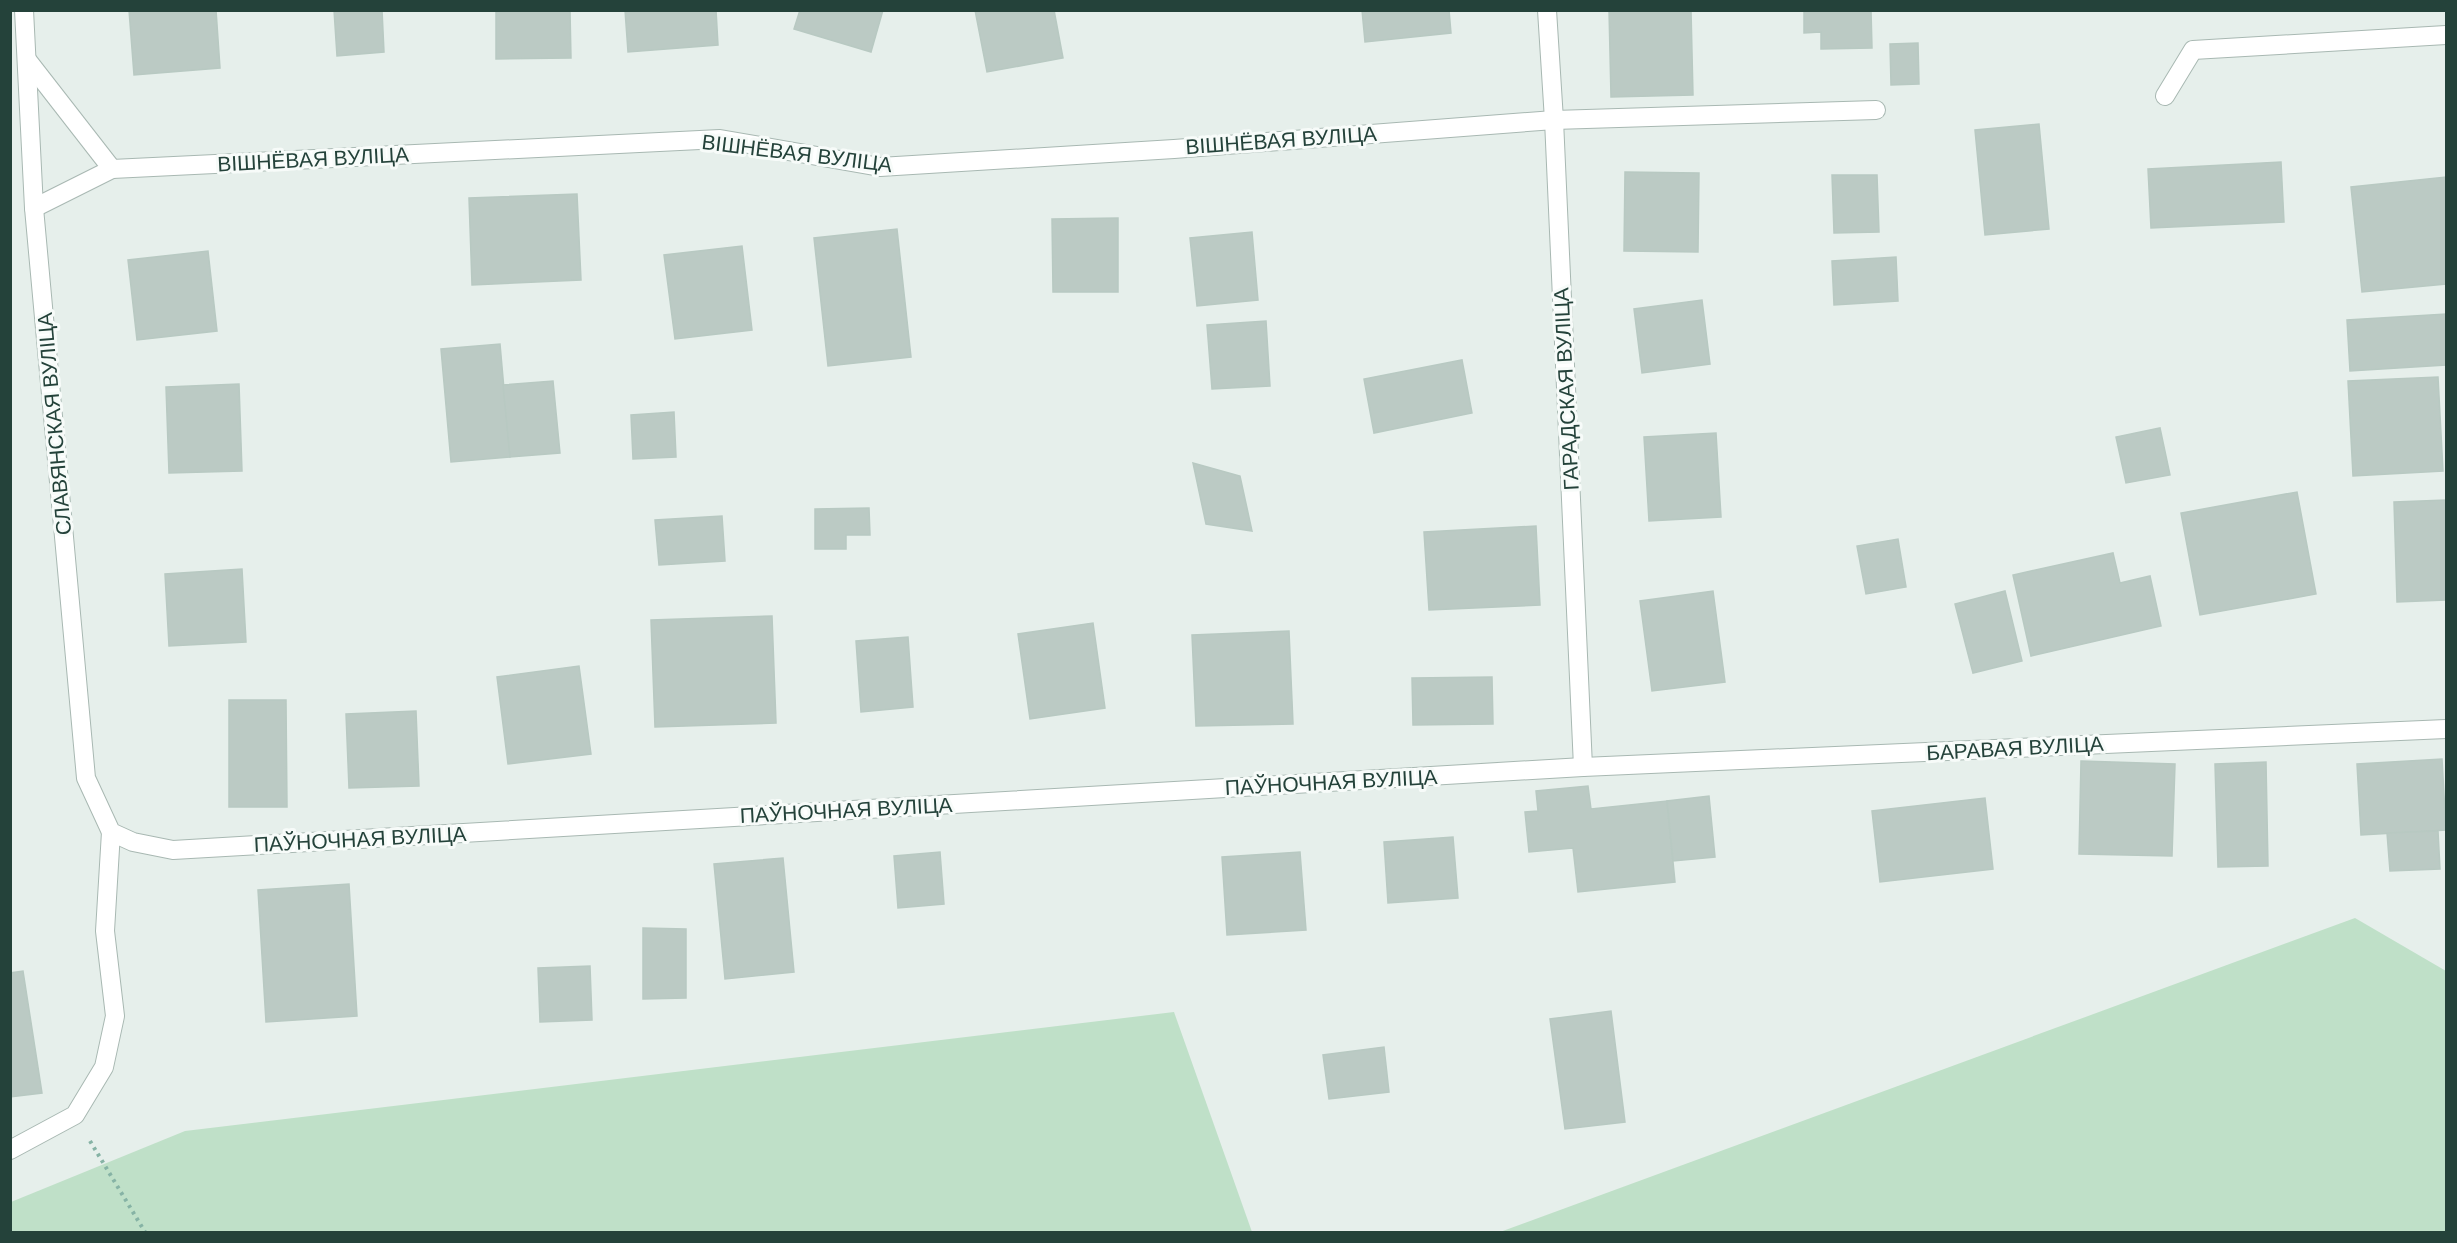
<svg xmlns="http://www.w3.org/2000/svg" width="2457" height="1243" font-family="Arial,sans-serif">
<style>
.green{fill:#bfe0c8}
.building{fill:#bbcac4;stroke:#b8c9c2;stroke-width:1.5}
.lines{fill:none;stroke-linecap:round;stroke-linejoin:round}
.lane-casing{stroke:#a8b8b2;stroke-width:20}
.street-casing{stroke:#a8b8b2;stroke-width:20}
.path{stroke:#86b3a5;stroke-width:4;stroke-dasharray:3 4.5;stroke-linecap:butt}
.lane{stroke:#fff;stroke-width:18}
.street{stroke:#fff;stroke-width:18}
.labels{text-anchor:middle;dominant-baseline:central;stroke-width:6;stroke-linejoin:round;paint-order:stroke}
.street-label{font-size:21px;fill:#24423a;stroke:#f7fbf9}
</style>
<rect width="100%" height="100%" fill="#e6efeb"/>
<g class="green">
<path d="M2355,918L2446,971V1232H1500Z"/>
<path d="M1174,1012L1252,1232H11V1202L185,1131Z"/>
</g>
<g class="building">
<path d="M129,10H216L220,68L134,75Z"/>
<path d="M334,10H382L384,52L337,56Z"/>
<path d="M496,10H570L571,58L496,59Z"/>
<path d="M625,10H716L718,45L628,52Z"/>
<path d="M800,10H883L871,52L794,29Z"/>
<path d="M975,10H1054L1063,58L987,72Z"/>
<path d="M1362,10H1449L1451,33L1365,42Z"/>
<path d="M1609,10H1691L1693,95L1611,97Z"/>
<path d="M1804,10H1871L1872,48L1821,49V32L1804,33Z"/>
<path d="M1918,43L1919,84L1891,85L1890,44Z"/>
<path d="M2039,124L2049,229L1985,235L1975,130Z"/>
<path d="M2281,162L2284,222L2151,228L2148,169Z"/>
<path d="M1625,172L1699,173L1698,252L1624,251Z"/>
<path d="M1832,175H1877L1879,232L1834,233Z"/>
<path d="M2446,177V284L2362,292L2351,187Z"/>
<path d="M577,194L581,280L472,285L469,198Z"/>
<path d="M1118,218V292H1053L1052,219Z"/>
<path d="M897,229L911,357L828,366L814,238Z"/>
<path d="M1252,232L1258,300L1197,306L1190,238Z"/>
<path d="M742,246L752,330L675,339L664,255Z"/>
<path d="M208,251L217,331L137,340L128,260Z"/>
<path d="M1896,257L1898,301L1834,305L1832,261Z"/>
<path d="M1702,300L1710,364L1642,373L1634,309Z"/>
<path d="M2446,314V365L2350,371L2347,320Z"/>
<path d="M1266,321L1270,386L1212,389L1207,325Z"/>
<path d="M500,344L510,457L451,462L441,349Z"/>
<path d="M1462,360L1472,413L1374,433L1364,379Z"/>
<path d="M2438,377L2443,471L2353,476L2348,381Z"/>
<path d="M553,381L560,453L510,457L503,385Z"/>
<path d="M239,384L242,471L169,473L166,387Z"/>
<path d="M674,412L676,457L633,459L631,415Z"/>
<path d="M2160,428L2170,475L2126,483L2116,437Z"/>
<path d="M1716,433L1721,517L1649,521L1644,437Z"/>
<path d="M1193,463L1240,476L1252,531L1206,524Z"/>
<path d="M2297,492L2316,594L2200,615L2181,513Z"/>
<path d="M2446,500V600L2397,602L2394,502Z"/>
<path d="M869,508L870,535H846V549H815V509Z"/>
<path d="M722,516L725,561L659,565L655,520Z"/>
<path d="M1536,526L1540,605L1429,610L1424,532Z"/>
<path d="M1898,539L1906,587L1866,594L1857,546Z"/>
<path d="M2113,553L2120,583L2150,576L2161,626L2031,656L2013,575Z"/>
<path d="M242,569L246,642L169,646L165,574Z"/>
<path d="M1713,591L1725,682L1652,691L1640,601Z"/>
<path d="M2005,591L2022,661L1973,673L1955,604Z"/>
<path d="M772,616L776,723L655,727L651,620Z"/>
<path d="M1093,623L1105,708L1030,719L1018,634Z"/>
<path d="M1289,631L1293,724L1196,726L1192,635Z"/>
<path d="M908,637L913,707L861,712L856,641Z"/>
<path d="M579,666L591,754L508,764L497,677Z"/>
<path d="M1492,677L1493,724L1413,725L1412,678Z"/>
<path d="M229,700H286L287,807H229Z"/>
<path d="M416,711L419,786L349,788L346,714Z"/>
<path d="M2442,759L2446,830L2361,835L2357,764Z"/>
<path d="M2081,761L2175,764L2172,856L2079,854Z"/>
<path d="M2266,762L2268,866L2218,867L2215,764Z"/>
<path d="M1588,786L1591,809L1667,801L1675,882L1578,892L1573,848L1529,852L1525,812L1538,811L1536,791Z"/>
<path d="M1709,796L1715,857L1673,861L1667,801Z"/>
<path d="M1985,798L1993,869L1880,882L1872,811Z"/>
<path d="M2438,831L2440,869L2390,871L2387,833Z"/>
<path d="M1453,837L1458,898L1388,903L1384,842Z"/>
<path d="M940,852L944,904L898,908L894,856Z"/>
<path d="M1300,852L1306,930L1227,935L1222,857Z"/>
<path d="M783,858L794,972L725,979L714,864Z"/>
<path d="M349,884L357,1016L266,1022L258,890Z"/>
<path d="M643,928L686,929V998L643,999Z"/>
<path d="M590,966L592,1020L540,1022L538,968Z"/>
<path d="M23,971L42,1093L10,1097V973Z"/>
<path d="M1611,1011L1625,1122L1565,1129L1550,1019Z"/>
<path d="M1384,1047L1389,1092L1329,1099L1323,1055Z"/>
</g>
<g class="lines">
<g class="lane-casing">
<g id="lane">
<path d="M2165,96L2193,50L2446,35"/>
<path d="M1554,120L1876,110"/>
<path d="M10,1150L75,1115L104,1067L115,1016L105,931L111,832"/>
</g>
</g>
<g class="street-casing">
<g id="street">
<path d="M24,10L34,208L86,778L111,832L133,842L173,850L1583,767L2446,729"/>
<path d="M1547,10L1554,120L1583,767"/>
<path d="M28,61L112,169"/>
<path d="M34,208L112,169L720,139L880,167L1174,149L1554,120"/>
</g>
</g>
<path class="path" d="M90,1141L145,1232"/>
<use href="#lane" class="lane"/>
<use href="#street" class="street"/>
</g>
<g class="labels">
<g class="street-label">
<text transform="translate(1281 140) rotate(-4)">ВІШНЁВАЯ ВУЛІЦА</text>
<text transform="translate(797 153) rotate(7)">ВІШНЁВАЯ ВУЛІЦА</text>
<text transform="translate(313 159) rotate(-3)">ВІШНЁВАЯ ВУЛІЦА</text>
<text transform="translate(1566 389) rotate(-93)">ГАРАДСКАЯ ВУЛІЦА</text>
<text transform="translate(54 424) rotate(-95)">СЛАВЯНСКАЯ ВУЛІЦА</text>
<text transform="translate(2015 748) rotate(-3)">БАРАВАЯ ВУЛІЦА</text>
<text transform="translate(1331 782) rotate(-3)">ПАЎНОЧНАЯ ВУЛІЦА</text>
<text transform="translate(846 810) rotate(-3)">ПАЎНОЧНАЯ ВУЛІЦА</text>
<text transform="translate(360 839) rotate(-3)">ПАЎНОЧНАЯ ВУЛІЦА</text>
</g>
</g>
<rect width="2457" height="1243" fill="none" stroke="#24423a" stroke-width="24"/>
</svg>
